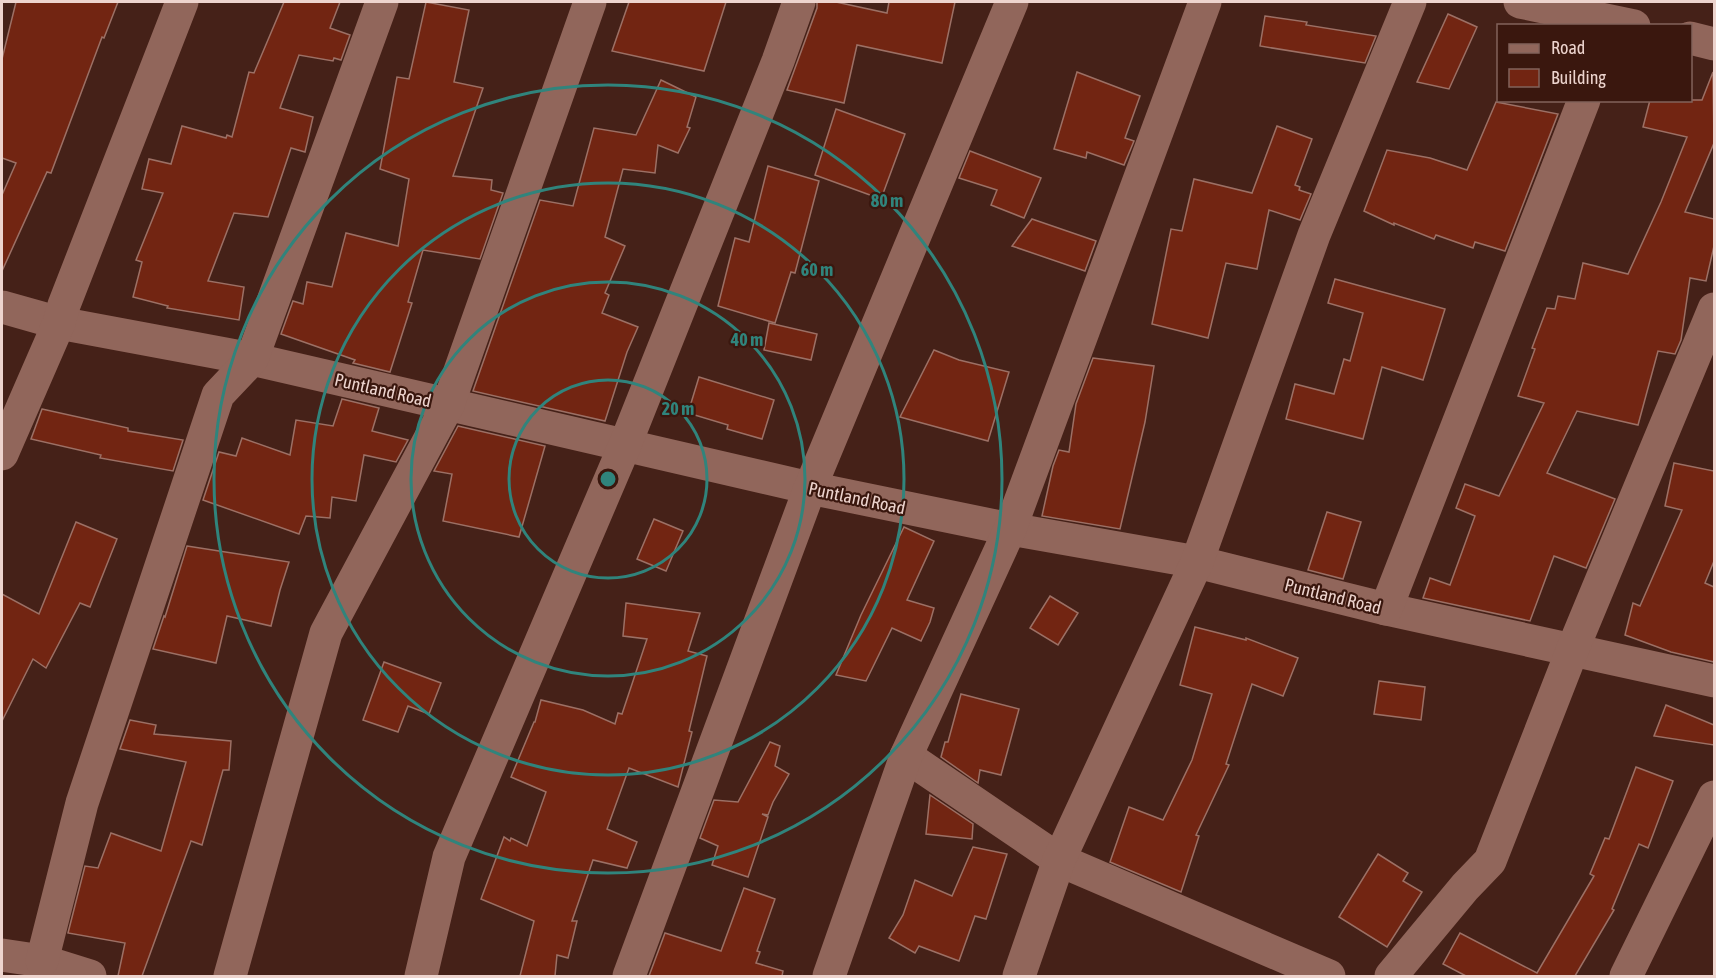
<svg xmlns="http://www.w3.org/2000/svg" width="1716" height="978" font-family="'Asap Condensed',sans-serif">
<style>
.building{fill:#722512;stroke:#9c7065;stroke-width:1.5}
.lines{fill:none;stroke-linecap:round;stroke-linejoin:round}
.minor{stroke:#91665b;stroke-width:33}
.ring{fill:none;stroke:#30847c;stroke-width:3}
.labels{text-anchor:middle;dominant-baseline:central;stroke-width:4.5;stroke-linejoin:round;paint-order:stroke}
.street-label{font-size:18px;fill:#edd4ce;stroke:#3a170e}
.centre{fill:#30847c;stroke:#3a170e;stroke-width:3}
.ring-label{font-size:18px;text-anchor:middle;font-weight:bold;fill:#30847c;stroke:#3a170e;stroke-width:4.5;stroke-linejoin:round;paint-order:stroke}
</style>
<rect width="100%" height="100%" fill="#452118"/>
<g class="building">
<path d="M16,2H118L104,38L102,37L51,173L47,172L2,271V195L16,163L2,158V59Z"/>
<path d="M284,2H340L330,28L350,35L341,60L334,58L333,61L299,55L280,108L313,117L305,152L291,148L268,217L234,213L208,281L244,287L239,320L167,308L168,306L133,297L142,262L136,260L163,193L142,189L149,159L171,164L182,126L226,138L227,135L232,137L249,72L254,73Z"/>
<path d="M426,2L469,10L454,82L483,88L453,176L492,180L491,190L503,193L480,259L423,250L408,302L412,303L390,372L353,363L355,360L281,334L293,301L303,304L307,282L332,287L346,233L398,246L409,179L380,169L397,77L409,79Z"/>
<path d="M629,2H726L704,71L612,51Z"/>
<path d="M817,2H836L887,13L889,2H955L942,63L857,45L844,103L787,90L817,8Z"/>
<path d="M1448,14L1477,27L1449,89L1417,82Z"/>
<path d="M1265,16L1307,22L1306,25L1376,36L1365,63L1260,46Z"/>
<path d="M1077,72L1140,96L1125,138L1134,141L1124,165L1087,152L1086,158L1054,149Z"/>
<path d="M1713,72L1714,143L1685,212L1714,219V246L1706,281L1690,278L1681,340L1675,354L1658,351L1638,425L1577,411L1547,473L1615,499L1586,568L1554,556L1530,621L1423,598L1430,578L1450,585L1475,516L1456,508L1465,484L1499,496L1544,403L1518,396L1535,349L1532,348L1547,308L1555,309L1558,296L1575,299L1583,263L1628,274L1661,202L1687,137L1643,127L1650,100H1702Z"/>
<path d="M661,80L696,97L687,127L690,128L678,153L658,145L655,173L623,169L605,237L625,246L605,293L609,295L602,313L638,327L627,352L605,421L473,391L540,200L573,206L594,128L636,135Z"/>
<path d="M1496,102L1558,114L1505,251L1475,242L1473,248L1436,235L1434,239L1394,223V225L1364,211L1387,150L1430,158L1467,170Z"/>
<path d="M836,109L905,134L881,199L815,175Z"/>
<path d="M1277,126L1312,139L1295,185L1300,187L1299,190L1311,194L1300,220L1269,210L1257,269L1226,263L1208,338L1152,324L1171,229L1182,231L1194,179L1252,193Z"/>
<path d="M970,151L1041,178L1024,218L991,205L997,190L959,178Z"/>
<path d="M768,166L819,181L795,273L791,272L775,323L718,306L735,238L749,242Z"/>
<path d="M1032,219L1096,241L1085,271L1012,246Z"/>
<path d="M1335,279L1445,309L1423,380L1382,367L1363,439L1286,419L1295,384L1334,394L1344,359L1350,361L1363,313L1328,303Z"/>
<path d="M769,323L817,334L811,360L764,350Z"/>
<path d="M934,350L959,360L1009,372L988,441L900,417Z"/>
<path d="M1093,358L1154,366L1145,422L1120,529L1042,516L1053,466L1059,450L1069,452L1076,404Z"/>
<path d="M699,377L774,400L762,439L727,429L728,425L688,413Z"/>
<path d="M342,399L379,408L372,431L408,440L396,462L364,455L356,501L332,497L330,518L306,516L299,534L203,500L219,452L236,456L242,438L290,455L296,420L333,426Z"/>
<path d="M42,409L128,428V431L183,440L173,471L100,458L101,455L31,439Z"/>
<path d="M458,426L545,446L519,537L443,521L452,474L434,471Z"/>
<path d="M1674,463L1714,471V561L1705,583L1714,587V662L1671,652L1625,635L1633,603L1640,606L1682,510L1665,506Z"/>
<path d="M1327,512L1361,522L1343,579L1308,570Z"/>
<path d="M654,519L683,531L666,571L637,559Z"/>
<path d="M76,522L117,539L90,607L80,603L46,668L33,659L2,721V594L39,614Z"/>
<path d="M904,527L934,541L907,600L934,608L930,622L921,641L892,628L866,681L836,675L861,615Z"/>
<path d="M187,546L289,562L280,590L271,626L227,616L216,663L153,649L164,616L165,617Z"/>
<path d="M1050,596L1078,613L1058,645L1030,628Z"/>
<path d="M626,603L700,613L688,651L707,656L689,731L692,732L678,787L629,768L607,829L637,842L627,868L593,860L572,921H577L568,958L557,955L555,976H520L534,921L481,899L504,837L510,841L511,838L527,846L546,792L511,777L534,722H535L541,700L583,710L615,724L618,713L622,714L647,639L623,636Z"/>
<path d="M1195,627L1246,640V638L1298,658L1283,696L1252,684L1226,764L1229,765L1196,835L1199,836L1181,892L1110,862L1129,807L1163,820L1192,760L1212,694L1180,685Z"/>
<path d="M384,662L441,683L429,714L408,706L398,732L363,720Z"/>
<path d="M1379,681L1425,687L1421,720L1374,714Z"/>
<path d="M961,694L1019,709L1001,775L980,770L978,783L941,757L945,742H948Z"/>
<path d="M1666,705L1714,725V745L1654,736Z"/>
<path d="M130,720L156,725L154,734L231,741L229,770H223L202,845L191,841L142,976H118L125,943L68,933L85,866L98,868L111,833L161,851L186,762L120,749Z"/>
<path d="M770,742L780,746L775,766L789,774L773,802L768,815L762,814L768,817L748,877L712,865L718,846L700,838L714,800L738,802Z"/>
<path d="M1636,767L1673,781L1648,848L1639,844L1612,909L1614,910L1575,976H1466L1443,964L1460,933L1537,973L1594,876L1590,874L1605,838L1609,839Z"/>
<path d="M930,795L973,824L972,839L926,834Z"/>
<path d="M973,847L1007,854L986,919L975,916L959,961L919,946L915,953L889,938L903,915L915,880L952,896Z"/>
<path d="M1378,854L1408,873L1403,881L1422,892L1387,947L1339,917Z"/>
<path d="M744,888L775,899L757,951L760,952L756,963L783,971L782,976H649L665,933L721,951Z"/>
</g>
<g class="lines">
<g class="minor">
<path d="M1520,2L1634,26"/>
<path d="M1690,38L1714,44"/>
<path d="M2,307L59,323L252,359L810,488L1010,529L1197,562L1386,609L1714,681"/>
<path d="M2,454L59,323L64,305L182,2"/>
<path d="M1386,609L1584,100"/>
<path d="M906,756L1059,860L1329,976"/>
<path d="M2,955L42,961L90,976"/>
<path d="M42,961L82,803L218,395L252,359L382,2"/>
<path d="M230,976L326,633L448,405L590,2"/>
<path d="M421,976L449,857L625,445L778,61L799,2"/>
<path d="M629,976L810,488L1012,2"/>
<path d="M829,976L906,756L1010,529L1205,2"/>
<path d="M1019,976L1059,860L1197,562L1314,235L1410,2"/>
<path d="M1391,976L1465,887L1490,861L1572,651L1714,309"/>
<path d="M1626,976L1714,797"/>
</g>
</g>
<g class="ring">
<circle cx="608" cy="479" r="99"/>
<circle cx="608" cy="479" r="197"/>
<circle cx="608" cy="479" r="296"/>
<circle cx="608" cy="479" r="394"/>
</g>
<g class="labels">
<g class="street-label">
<text transform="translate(383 390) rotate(13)">Puntland Road</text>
<text transform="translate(857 498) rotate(12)">Puntland Road</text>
<text transform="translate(1333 596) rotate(14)">Puntland Road</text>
</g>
</g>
<circle cx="608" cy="479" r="9" class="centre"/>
<g class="ring-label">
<text x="887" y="207">80 m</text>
<text x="817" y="276">60 m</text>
<text x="747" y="346">40 m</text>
<text x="678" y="415">20 m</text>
</g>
<rect width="1716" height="978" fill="none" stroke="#edd4ce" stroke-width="6"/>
<rect x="1497" y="24" width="195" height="78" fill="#3a170e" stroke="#82635b" stroke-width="1.5"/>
<rect x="1509" y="44" width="30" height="9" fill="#91665b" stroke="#82635b" stroke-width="1.5"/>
<text x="1551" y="54" font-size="18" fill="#edd4ce">Road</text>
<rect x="1509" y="69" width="30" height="18" fill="#722512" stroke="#82635b" stroke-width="1.5"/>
<text x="1551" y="84" font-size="18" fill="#edd4ce">Building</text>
</svg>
